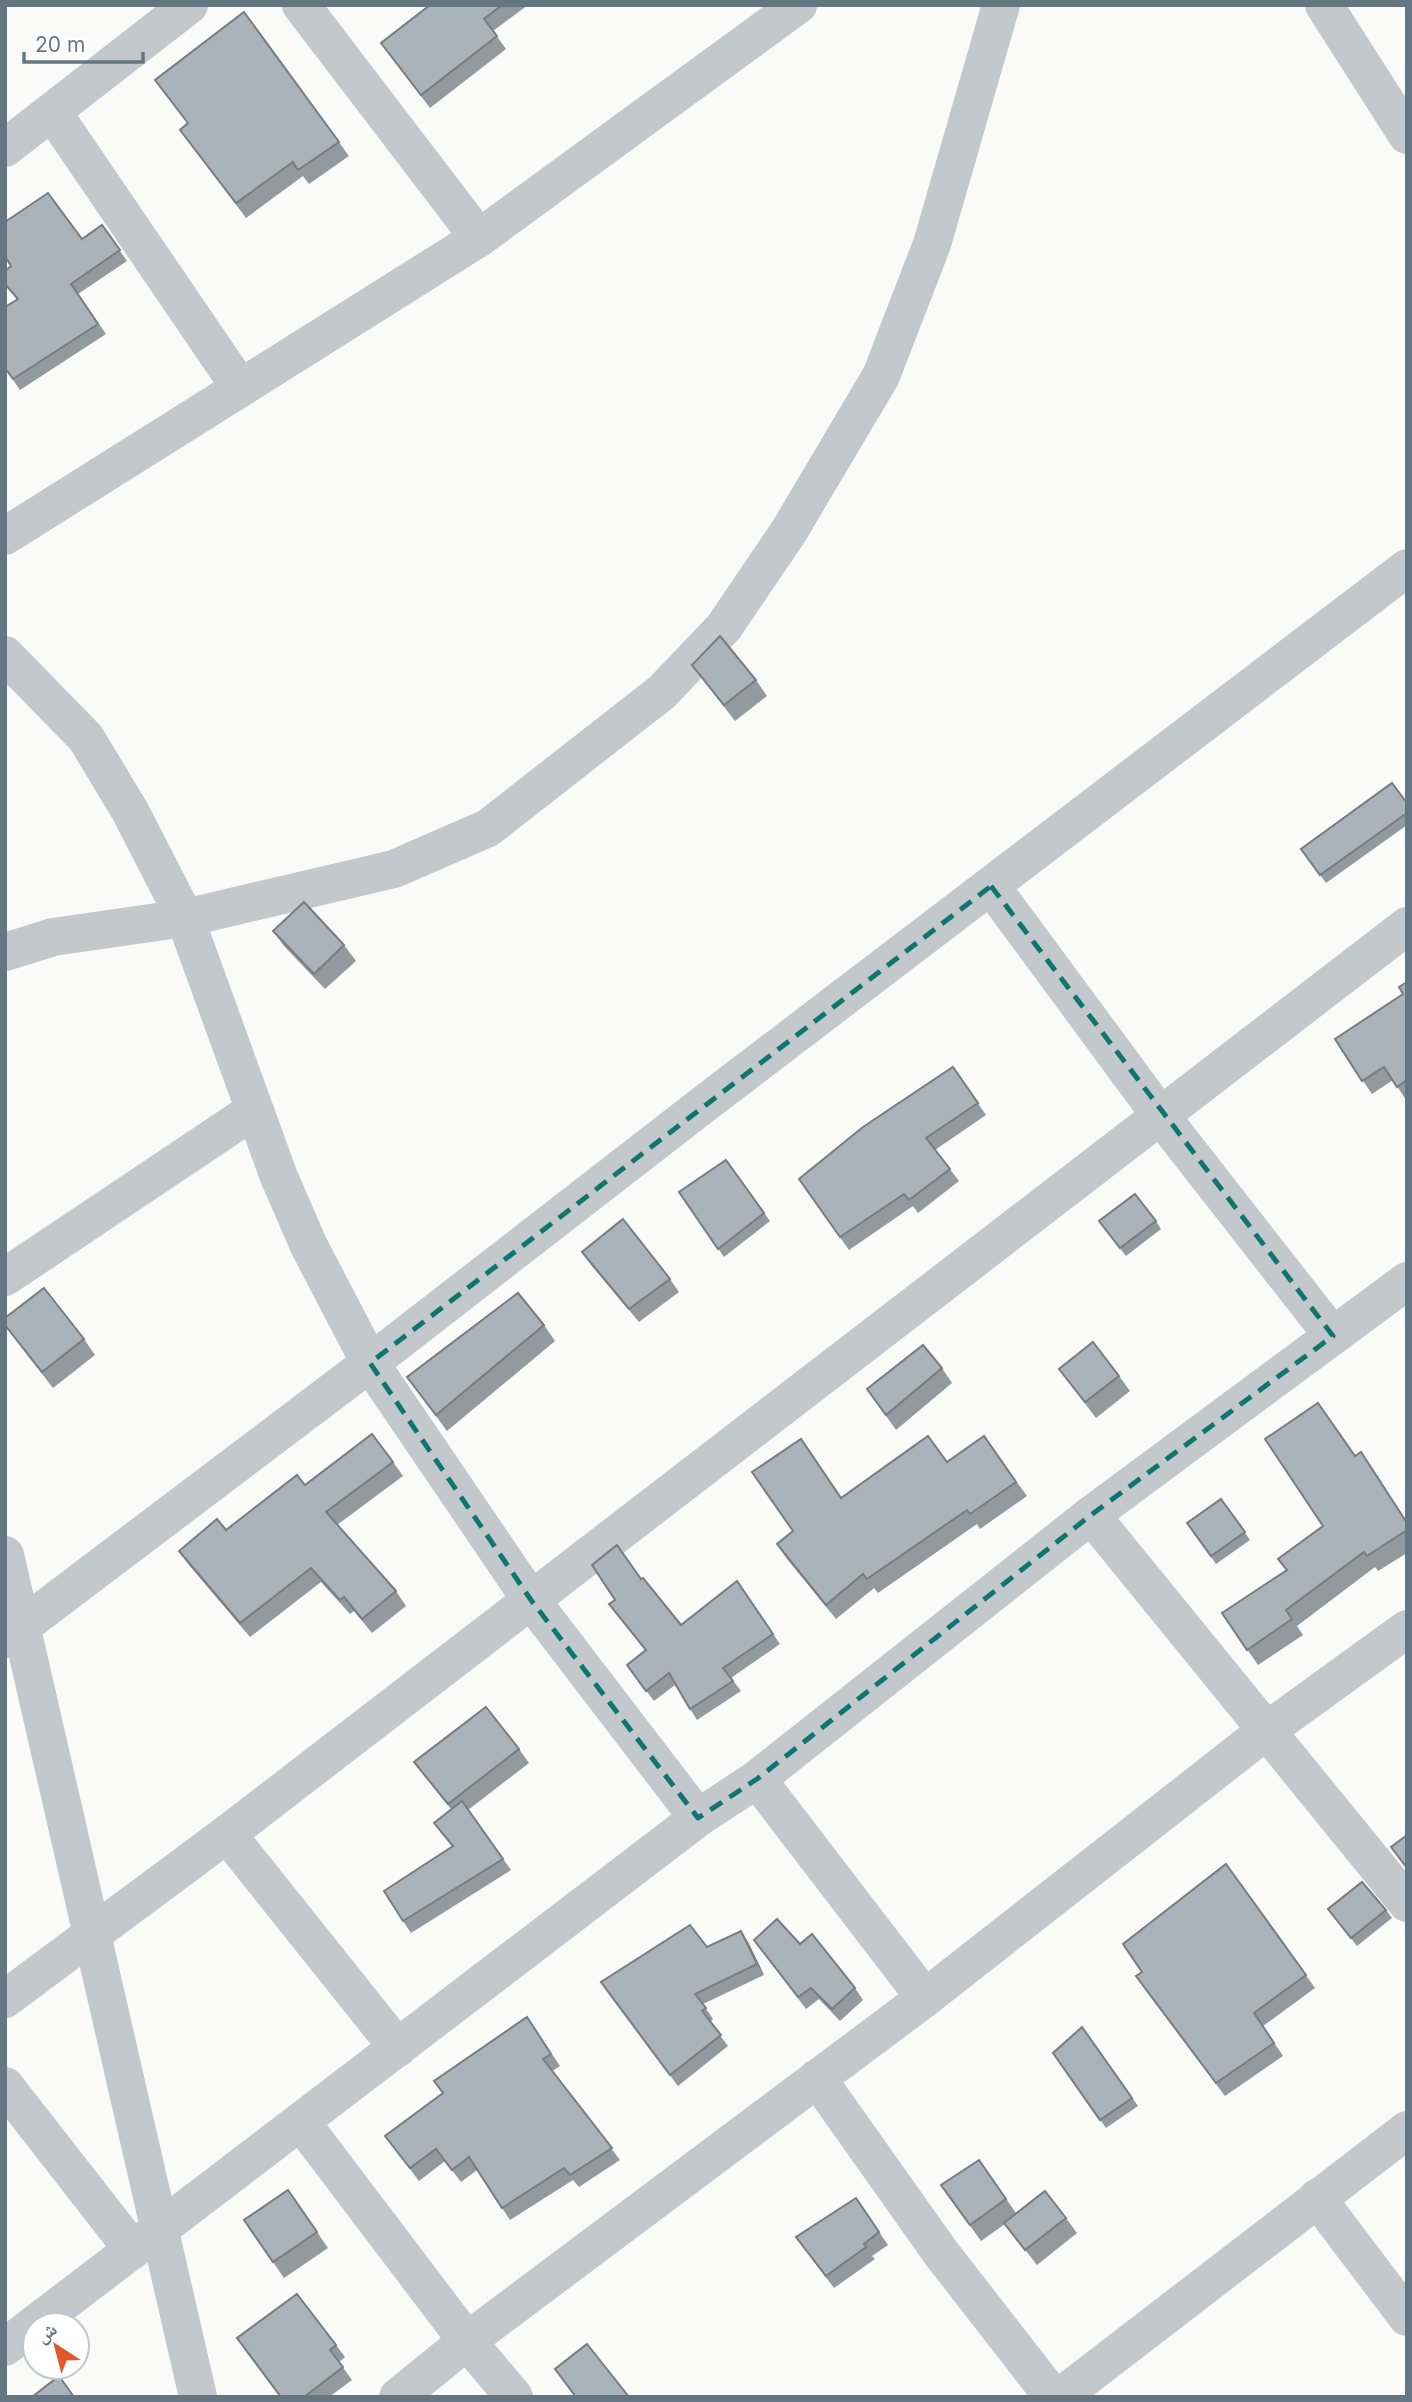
<svg xmlns="http://www.w3.org/2000/svg" width="1412" height="2402" font-family="Inter,'Noto Naskh Arabic',sans-serif">
<style>
.lines{fill:none;stroke-linecap:round;stroke-linejoin:round}
.minor{stroke:#c3c8cc;stroke-width:38}
.wall{fill:#929a9f}
.shaded-wall{fill:#777d82}
.building{fill:#aab3b9;stroke:#777d82;stroke-width:2}
.marked{fill:none;stroke:#0f766e;stroke-width:5;stroke-dasharray:14 9;stroke-linejoin:round}
</style>
<rect width="100%" height="100%" fill="#fafaf8"/>
<g class="lines">
<g class="minor">
<path d="M301,5L479,238"/>
<path d="M1324,5L1407,135"/>
<path d="M53,113L239,386"/>
<path d="M5,148L189,5"/>
<path d="M5,536L479,238L798,5"/>
<path d="M5,655L86,738L130,811L185,918L279,1177L309,1246L370,1363L531,1600L698,1818"/>
<path d="M991,886L1160,1115L1333,1336"/>
<path d="M5,952L53,937L185,918L394,869L488,828L662,692L724,627L789,531L881,376L932,244L1001,5"/>
<path d="M5,1277L253,1111"/>
<path d="M1091,1515L1407,1903"/>
<path d="M5,1555L198,2397"/>
<path d="M5,1639L370,1363L704,1104L1407,568"/>
<path d="M757,1779L925,1998"/>
<path d="M227,1834L398,2048"/>
<path d="M5,1999L227,1834L1407,926"/>
<path d="M817,2078L941,2253L1053,2397"/>
<path d="M5,2086L133,2250"/>
<path d="M301,2122L467,2341L514,2397"/>
<path d="M1317,2198L1407,2317"/>
<path d="M5,2347L698,1818L757,1779L1091,1515L1407,1281"/>
<path d="M398,2397L467,2341L925,1998L1266,1731L1407,1629"/>
<path d="M1060,2397L1407,2130"/>
</g>
</g>
<g class="wall">
<path d="M430,5H528L493,31L506,49L430,108L381,43Z"/>
<path d="M244,12L349,156L309,184L303,176L246,218L180,130L188,124L155,80Z"/>
<path d="M102,225L127,261L78,294L106,334L20,390L5,368L17,299L5,285V271L82,239Z"/>
<path d="M692,665L756,680L767,696L735,721Z"/>
<path d="M1407,803V825L1326,883L1301,849Z"/>
<path d="M273,931L344,945L356,961L325,989L284,946Z"/>
<path d="M1407,982V1100H1406L1393,1080L1372,1094L1335,1039L1403,994Z"/>
<path d="M953,1067L986,1115L935,1150L959,1181L918,1213L913,1206L849,1250L799,1179Z"/>
<path d="M726,1160L770,1221L724,1257L679,1192Z"/>
<path d="M1099,1221H1156L1161,1229L1126,1256Z"/>
<path d="M582,1252L670,1279L679,1292L639,1322L591,1265Z"/>
<path d="M544,1325L555,1341L447,1431L407,1377Z"/>
<path d="M5,1326L84,1339L95,1355L53,1388Z"/>
<path d="M942,1368L952,1383L896,1430L867,1389Z"/>
<path d="M1059,1369L1119,1376L1130,1391L1096,1418Z"/>
<path d="M984,1436L1027,1496L980,1529L977,1524L878,1593L874,1588L836,1619L787,1559L777,1544L841,1498L947,1462Z"/>
<path d="M1361,1452L1407,1522V1553L1378,1571L1375,1567L1297,1626L1303,1635L1258,1665L1222,1613L1286,1570L1278,1559L1323,1526L1355,1456Z"/>
<path d="M393,1462L403,1476L337,1525L396,1591L406,1606L372,1633L354,1611L350,1614L321,1582L250,1637L189,1565L179,1551L226,1530L305,1485Z"/>
<path d="M1221,1499L1250,1540L1216,1564L1187,1523Z"/>
<path d="M641,1579L681,1625L737,1581L780,1644L731,1678L741,1691L697,1720L675,1685L654,1701L627,1665L646,1651L609,1604Z"/>
<path d="M519,1749L529,1763L468,1810L511,1870L411,1933L403,1921L452,1846L434,1823L451,1809L414,1762Z"/>
<path d="M1226,1864L1315,1988L1263,2026L1283,2056L1225,2096L1145,1989L1142,1972Z"/>
<path d="M1328,1909L1386,1910L1392,1918L1357,1946Z"/>
<path d="M754,1940L800,1944L855,1988L863,2000L840,2021L819,1999L806,2009Z"/>
<path d="M748,1942L764,1975L703,2004L713,2019L710,2022L728,2046L678,2086L608,1993L707,1947Z"/>
<path d="M527,2017L560,2066L552,2071L620,2160L579,2187L573,2180L510,2220L477,2170L461,2182L445,2161L419,2181L385,2136L443,2093Z"/>
<path d="M1082,2027L1138,2106L1106,2128L1053,2053Z"/>
<path d="M979,2160L1016,2213L1066,2218L1077,2233L1037,2265L1005,2224L981,2241L941,2185Z"/>
<path d="M288,2190L328,2248L284,2278L244,2220Z"/>
<path d="M856,2198L888,2245L872,2256L875,2259L834,2288L796,2237Z"/>
<path d="M336,2345L345,2357L339,2362L352,2380L329,2397H280L245,2350Z"/>
</g>
<path class="shaded-wall" d="M741,1931L748,1942L764,1975L757,1964Z"/>
<g class="building">
<path d="M430,5H502L484,19L497,36L421,95L381,43Z"/>
<path d="M244,12L339,142L298,170L293,162L236,203L180,130L188,123L155,80Z"/>
<path d="M48,193L82,239L102,225L120,250L71,284L98,324L13,379L5,368V307L18,299L5,284V271L11,266L5,256V222Z"/>
<path d="M720,636L756,680L724,705L692,665Z"/>
<path d="M1392,783L1407,803V813L1320,875L1301,849Z"/>
<path d="M304,902L344,945L314,974L273,931Z"/>
<path d="M1407,982V1080L1397,1087L1384,1067L1362,1081L1335,1039L1403,994L1399,987Z"/>
<path d="M953,1067L978,1103L926,1138L950,1169L909,1200L904,1194L840,1237L799,1179L863,1127Z"/>
<path d="M726,1160L764,1213L718,1249L679,1192Z"/>
<path d="M1135,1194L1156,1221L1120,1248L1099,1221Z"/>
<path d="M623,1219L670,1279L629,1309L582,1252Z"/>
<path d="M44,1288L84,1339L42,1372L5,1325V1318Z"/>
<path d="M518,1293L544,1325L436,1415L407,1377Z"/>
<path d="M1093,1342L1119,1376L1085,1402L1059,1369Z"/>
<path d="M923,1345L942,1368L886,1415L867,1389Z"/>
<path d="M1318,1403L1355,1456L1361,1452L1407,1523V1530L1367,1556L1364,1552L1286,1610L1292,1619L1247,1650L1222,1613L1287,1570L1278,1559L1323,1526L1265,1439Z"/>
<path d="M372,1434L393,1462L326,1512L396,1591L362,1619L344,1597L340,1600L311,1568L240,1623L179,1551L217,1519L226,1530L297,1475L305,1485Z"/>
<path d="M928,1436L947,1462L984,1436L1016,1482L970,1514L967,1510L867,1579L863,1574L826,1605L777,1544L793,1531L752,1472L801,1439L841,1498Z"/>
<path d="M1221,1499L1245,1532L1211,1556L1187,1523Z"/>
<path d="M617,1545L641,1579L643,1578L681,1625L737,1581L773,1634L723,1668L733,1681L690,1709L669,1673L646,1691L627,1665L646,1650L609,1604L615,1600L592,1565Z"/>
<path d="M486,1707L519,1749L448,1804L414,1762Z"/>
<path d="M462,1801L503,1859L403,1921L384,1891L453,1846L434,1823Z"/>
<path d="M1407,1835V1868L1391,1847Z"/>
<path d="M1226,1864L1306,1975L1254,2013L1274,2043L1216,2083L1136,1976L1142,1972L1123,1944Z"/>
<path d="M1362,1882L1386,1910L1351,1938L1328,1909Z"/>
<path d="M777,1919L800,1944L812,1934L855,1988L832,2009L811,1988L798,1997L754,1940Z"/>
<path d="M690,1925L707,1947L741,1931L757,1964L695,1994L706,2008L702,2011L721,2035L670,2075L601,1982Z"/>
<path d="M527,2017L551,2054L543,2059L612,2148L570,2175L564,2168L502,2208L469,2157L452,2170L436,2149L410,2168L385,2136L443,2093L434,2081Z"/>
<path d="M1082,2027L1132,2098L1100,2120L1053,2053Z"/>
<path d="M979,2160L1006,2199L970,2225L941,2185Z"/>
<path d="M288,2190L317,2232L273,2262L244,2220Z"/>
<path d="M1045,2191L1066,2218L1025,2250L1004,2223Z"/>
<path d="M856,2198L879,2232L864,2244L866,2247L826,2276L796,2237Z"/>
<path d="M297,2294L336,2345L330,2350L343,2367L304,2397H281L237,2338Z"/>
<path d="M587,2344L629,2397H576L555,2369Z"/>
<path d="M59,2376L74,2397H32Z"/>
</g>
<path class="marked" d="M991,886L1333,1336L1091,1515L757,1779L698,1818L531,1600L370,1363Z"/>
<rect width="1412" height="2402" fill="none" stroke="#657683" stroke-width="14"/>
<g transform="translate(56 2346) rotate(324)"><circle r="33" fill="#ffffff" stroke="#c1c8cd" stroke-width="2"/>
<path d="M0-5L12 26L0 18L-12 26Z" fill="#e4572e"/>
<text y="-10" font-size="19" font-weight="bold" text-anchor="middle" fill="#657683">ش</text>
</g>
<path d="M24 52v10h119v-10" fill="none" stroke="#657683" stroke-width="3.5"/>
<text x="35" y="52" font-size="21" fill="#657683" stroke="#ffffff" stroke-width="5" paint-order="stroke">20 m</text>
</svg>
